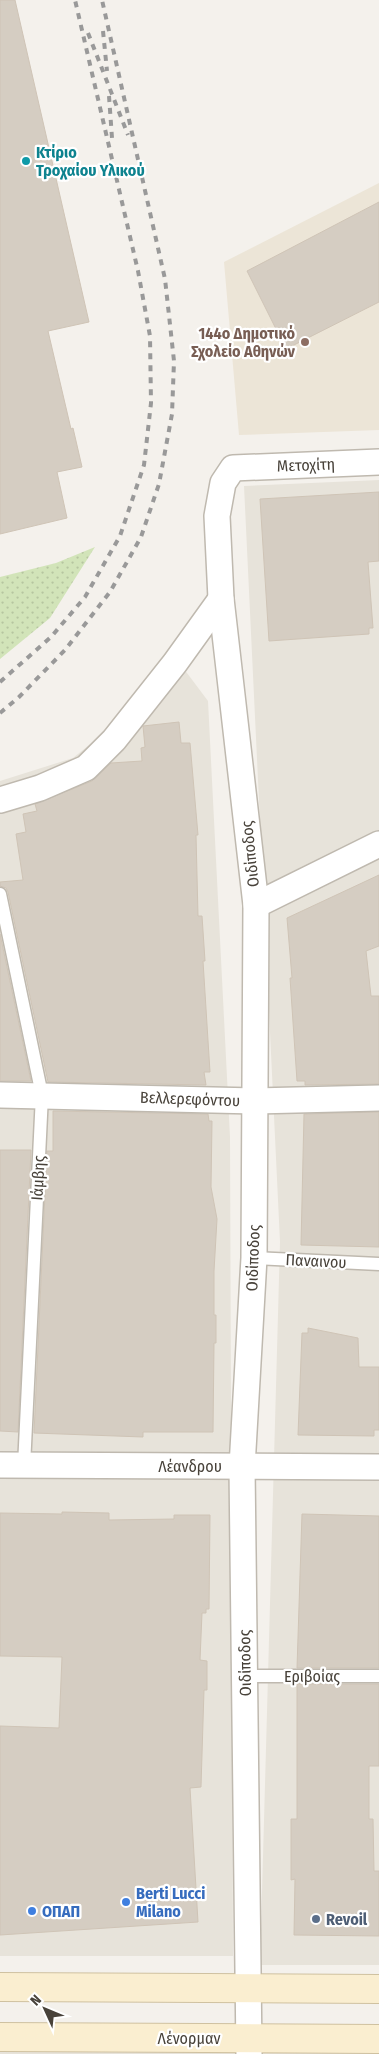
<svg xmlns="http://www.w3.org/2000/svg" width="379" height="2054" font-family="'Fira Sans Condensed',sans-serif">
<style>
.residential{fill:#e7e3da}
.education{fill:#ece5d7}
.grass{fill:url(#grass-dots)}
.building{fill:#d5cdc2;stroke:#cfc4b6}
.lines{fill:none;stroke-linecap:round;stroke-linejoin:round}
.lane-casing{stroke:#bfb9af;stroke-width:15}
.street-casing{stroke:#bfb9af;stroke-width:28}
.secondary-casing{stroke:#cfc1a0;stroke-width:30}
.lane{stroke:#fff;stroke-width:12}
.street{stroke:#fff;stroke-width:25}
.secondary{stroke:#faeed0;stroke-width:28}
.rail{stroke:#999;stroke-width:4;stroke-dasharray:6 6;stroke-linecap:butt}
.culture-dot{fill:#0f9aa8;stroke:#fff;stroke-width:2}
.education-dot{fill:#8d6e63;stroke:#fff;stroke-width:2}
.shop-dot{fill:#3f7fe0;stroke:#fff;stroke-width:2}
.service-dot{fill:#5c6f8a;stroke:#fff;stroke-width:2}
.labels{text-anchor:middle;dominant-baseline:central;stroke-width:4.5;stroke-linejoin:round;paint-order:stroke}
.culture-label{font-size:16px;font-weight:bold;fill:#0d838f;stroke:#fff;text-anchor:start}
.education-label{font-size:16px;font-weight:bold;fill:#785e54;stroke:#fff;text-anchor:end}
.street-label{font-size:16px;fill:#48423a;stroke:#fff}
.shop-label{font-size:16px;font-weight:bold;fill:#366cbe;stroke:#fff;text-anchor:start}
.service-label{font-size:16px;font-weight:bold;fill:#4e5e75;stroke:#fff;text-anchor:start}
</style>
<defs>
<pattern id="grass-dots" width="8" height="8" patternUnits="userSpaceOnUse" patternTransform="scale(1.25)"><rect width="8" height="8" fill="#d2e4b9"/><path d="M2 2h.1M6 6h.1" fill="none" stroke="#b6c5a0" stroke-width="1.8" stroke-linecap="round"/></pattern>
</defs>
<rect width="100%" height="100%" fill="#f4f1ec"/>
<g class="residential">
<path d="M379,480V1965H260L280,1242L244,486Z"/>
<path d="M184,669L208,701L230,1137L233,1956H0V781L73,758Z"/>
<path d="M0,2043L379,2044V2054H0Z"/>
</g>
<path class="education" d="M379,183V430L239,435L224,262Z"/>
<path class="grass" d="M95,547L50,618L0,659V577L56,563Z"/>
<g class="building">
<path d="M0,0H15L89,322L48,331L71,429L73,428L82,467L57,472L67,518L0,534Z"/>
<path d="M379,202V302L286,349L247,271Z"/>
<path d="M379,492V561L368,562L373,628H369V634L269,641L260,499Z"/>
<path d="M179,722L181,743H190L198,835H196L198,916H202L205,961H203L210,1072H204L206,1085L48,1082L8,892L6,888L0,886V882L23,880L16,834L26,832L23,814L37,811L35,804L92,781L111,763L142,761L141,748L145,747L143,726Z"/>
<path d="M379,875V946L366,951L371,996H379V1084L305,1085V1081H297L290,978H292L287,918Z"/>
<path d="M0,934L31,1081H0Z"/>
<path d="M53,1111L208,1114L209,1121H212L211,1187L217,1219L214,1271V1315H216V1343H214L213,1432H143V1437L34,1433L47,1151H53Z"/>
<path d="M379,1112V1247L301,1245L304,1114Z"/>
<path d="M0,1150H31L18,1432L0,1431Z"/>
<path d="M308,1328L358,1338L359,1367H379V1430H374V1436L298,1435L302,1333H308Z"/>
<path d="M62,1512L109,1513V1520L174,1519V1515H210L209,1609H206V1613H202L200,1660L207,1661V1690H204L201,1787L190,1788L198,1922L0,1935V1726L59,1728L62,1657L0,1656V1513L62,1514Z"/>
<path d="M302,1514L379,1516V1668H297Z"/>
<path d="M297,1684H379V1766H369V1819H373L374,1871H379V1936L294,1935L295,1879L291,1880V1819H297Z"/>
</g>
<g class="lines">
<g class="lane-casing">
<g id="lane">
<path d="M0,894L42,1095L24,1466"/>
<path d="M254,1258L379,1264"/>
<path d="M245,1676H379"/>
</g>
</g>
<g class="street-casing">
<g id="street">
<path d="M0,800L40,788L86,768L114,740L175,663L221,599"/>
<path d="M256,905L379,844"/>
<path d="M0,1095L255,1101L379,1098"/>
<path d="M0,1465L379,1467"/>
<path d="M249,2054L242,1467L254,1258L256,905L221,599L217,516L223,483L233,468L379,462"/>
</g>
</g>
<g class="secondary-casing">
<g id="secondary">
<path d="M0,1987L379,1989"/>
<path d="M0,2037L379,2039"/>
</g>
</g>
<use href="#lane" class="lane"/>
<use href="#street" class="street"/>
<use href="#secondary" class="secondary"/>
<g class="rail">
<path d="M103,31L107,71"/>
<path d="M88,33L128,135"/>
<path d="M109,96L112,138"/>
<path d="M0,682L51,637L85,597L120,536L144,465L151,403L150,336L138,271L75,0"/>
<path d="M0,713L19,697L65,650L110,592L141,537L159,484L172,414L174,361L165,279L102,0"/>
</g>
</g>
<circle class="culture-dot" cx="26" cy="161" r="5"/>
<circle class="education-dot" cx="305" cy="342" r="5"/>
<g class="shop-dot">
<circle cx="126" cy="1902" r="5"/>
<circle cx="32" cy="1911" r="5"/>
</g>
<circle class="service-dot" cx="316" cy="1919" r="5"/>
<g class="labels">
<g class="culture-label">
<text x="36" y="152">Κτίριο<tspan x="36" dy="18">Τροχαίου Υλικού</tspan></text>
</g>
<g class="education-label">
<text x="295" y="333">144ο Δημοτικό<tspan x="295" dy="18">Σχολείο Αθηνών</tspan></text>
</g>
<g class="street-label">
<text transform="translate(306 465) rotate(-2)">Μετοχίτη</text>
<text transform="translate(250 854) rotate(-96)">Οιδίποδος</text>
<text transform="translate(190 1099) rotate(2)">Βελλερεφόντου</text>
<text transform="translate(38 1178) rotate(-87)">Ιάμβης</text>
<text transform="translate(253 1258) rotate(-88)">Οιδίποδος</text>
<text transform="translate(316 1261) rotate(3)">Παναινου</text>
<text x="190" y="1466">Λέανδρου</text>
<text transform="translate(245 1663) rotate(-91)">Οιδίποδος</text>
<text x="312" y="1676">Εριβοίας</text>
<text x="189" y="2038">Λένορμαν</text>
</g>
<g class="shop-label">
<text x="136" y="1893">Berti Lucci<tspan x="136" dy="18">Milano</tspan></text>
<text x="42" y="1911">ΟΠΑΠ</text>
</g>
<g class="service-label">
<text x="326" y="1919">Revoil</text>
</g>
</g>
<g transform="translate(45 2009) rotate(314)" stroke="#ffffff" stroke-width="4" paint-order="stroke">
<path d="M0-4L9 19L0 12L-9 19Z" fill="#48423a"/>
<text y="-8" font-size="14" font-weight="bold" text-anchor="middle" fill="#48423a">N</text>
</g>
</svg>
